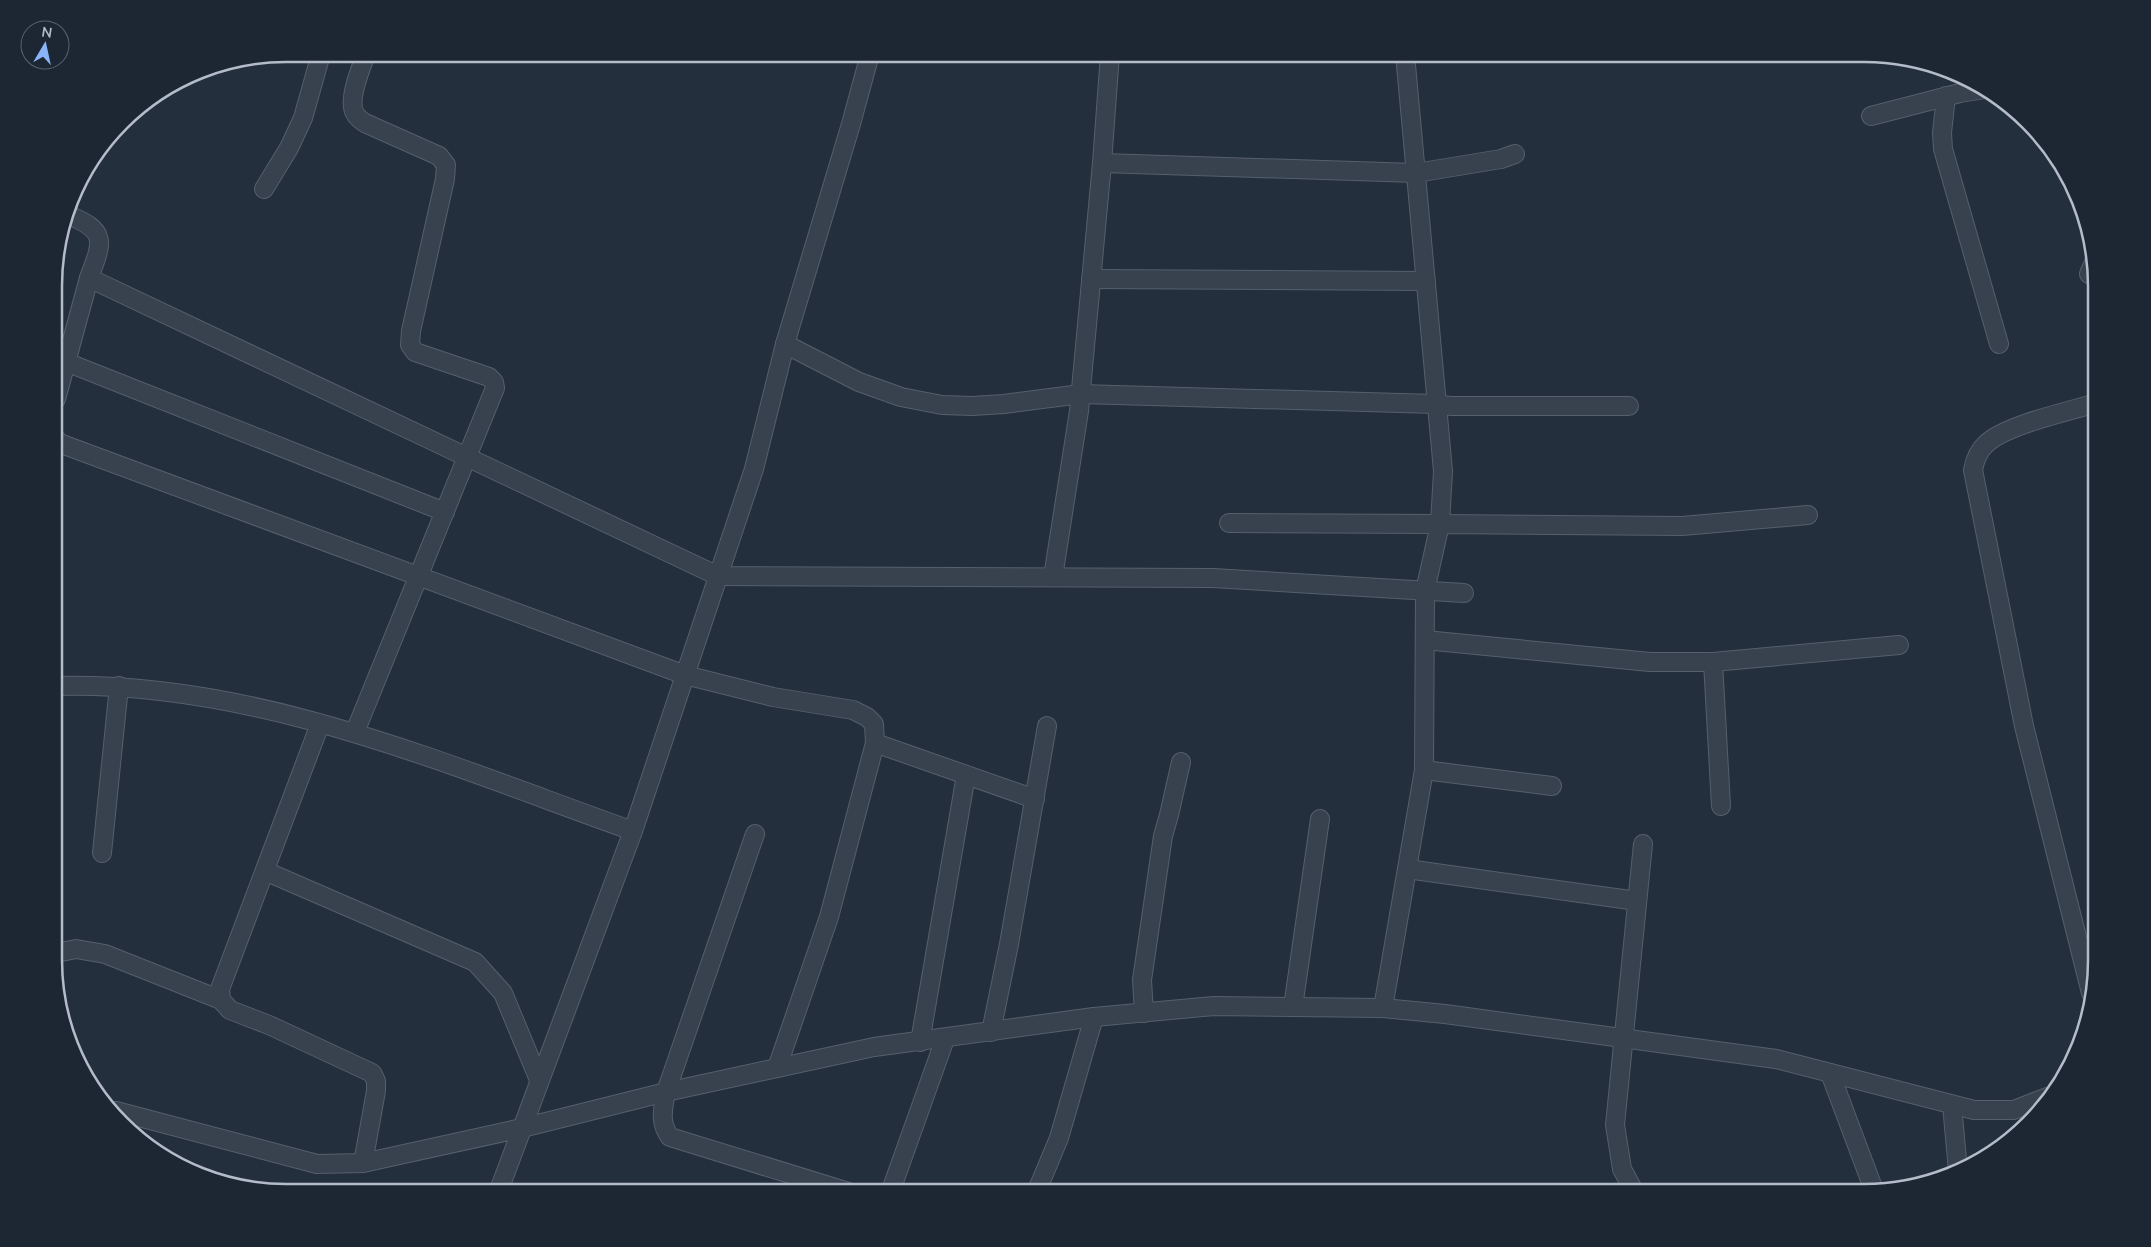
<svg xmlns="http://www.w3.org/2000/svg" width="2151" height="1247" font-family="'Nunito Sans',sans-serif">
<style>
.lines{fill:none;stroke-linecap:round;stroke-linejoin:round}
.street-casing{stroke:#565f6c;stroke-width:20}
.street{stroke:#38414e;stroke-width:18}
.rim{fill:none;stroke:#b4bcc9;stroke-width:2.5}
</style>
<rect width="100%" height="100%" fill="#242f3e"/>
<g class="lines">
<g class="street-casing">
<g id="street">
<path d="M1946,96L1942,133L1943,149L1999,344"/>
<path d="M1871,116L1960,93L1985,89"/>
<path d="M1102,163L1416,173L1501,159L1515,154"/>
<path d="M264,189L289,148L303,118L321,54"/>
<path d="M68,215C109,231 102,243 89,278L718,576L1213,578L1464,593"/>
<path d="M2089,274L2095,260"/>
<path d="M1091,279L1426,281"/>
<path d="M785,344L859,382L901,397L942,405L972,406L1004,404L1081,394L1435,404L1437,405L1453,406H1629"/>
<path d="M66,362L445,512"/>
<path d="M56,399L89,278"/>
<path d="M56,439L59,443L685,675L773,697L853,710L867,717L874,724L875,743L829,917L777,1068"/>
<path d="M1229,523L1440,524L1443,471L1405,54"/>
<path d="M1053,577L1079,411L1102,163L1110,54"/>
<path d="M1425,640L1650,662H1713L1899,645"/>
<path d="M1713,662L1721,806"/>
<path d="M56,686C257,681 447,765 633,831"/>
<path d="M320,724L220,989L221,1000L230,1010L269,1025L372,1073L376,1081V1091L363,1163"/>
<path d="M355,732L495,388L494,382L489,377L421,354L415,352L410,345L411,331L445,179L446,165L439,156L365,123C362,121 358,118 356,115C346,102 361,68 366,54"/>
<path d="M875,743L1035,799"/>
<path d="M1424,770L1552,786"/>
<path d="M755,834L666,1092C663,1108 659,1123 670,1137L852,1193"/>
<path d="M102,853L119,686"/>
<path d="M1407,869L1637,901"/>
<path d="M265,871L475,962L503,993L539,1080"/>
<path d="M56,953L76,949L105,954L221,1000"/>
<path d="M2091,993L2024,726L1973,470C1975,459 1979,450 1987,443C2007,425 2069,411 2097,403"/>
<path d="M1293,1007L1320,819"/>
<path d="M1383,1008L1424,770L1425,591L1440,524L1682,526L1808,515"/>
<path d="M1144,1013L1142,980L1163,836L1169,815L1181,762"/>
<path d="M991,1032L1009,944L1047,726"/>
<path d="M920,1042L966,775"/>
<path d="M1830,1073L1875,1193"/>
<path d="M1952,1105L1958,1171"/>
<path d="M116,1111L317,1164L363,1163L522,1128L666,1092L874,1047L1094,1017L1214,1006L1383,1008L1445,1014L1776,1059L1974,1110H2014L2047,1097"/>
<path d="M498,1193L633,831L754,469L785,344L851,124L870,54"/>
<path d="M890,1193L945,1039"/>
<path d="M1036,1193L1059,1138L1094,1017"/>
<path d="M1635,1193L1622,1169L1615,1125L1643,844"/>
</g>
</g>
<use href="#street" class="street"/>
</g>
<path d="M0 0H2151V1247H0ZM286 62H1864A224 224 0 0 1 2088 286V960A224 224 0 0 1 1864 1184H286A224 224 0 0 1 62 960V286A224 224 0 0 1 286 62Z" fill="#1d2633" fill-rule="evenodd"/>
<path class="rim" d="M286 62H1864A224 224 0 0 1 2088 286V960A224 224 0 0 1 1864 1184H286A224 224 0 0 1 62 960V286A224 224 0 0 1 286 62Z"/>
<g transform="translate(45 45) rotate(9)"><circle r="24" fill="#1d2633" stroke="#59626f"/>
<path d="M0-4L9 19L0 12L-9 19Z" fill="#8ab4f8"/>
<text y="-8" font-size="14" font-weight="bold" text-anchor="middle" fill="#b4bcc9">N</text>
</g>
</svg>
